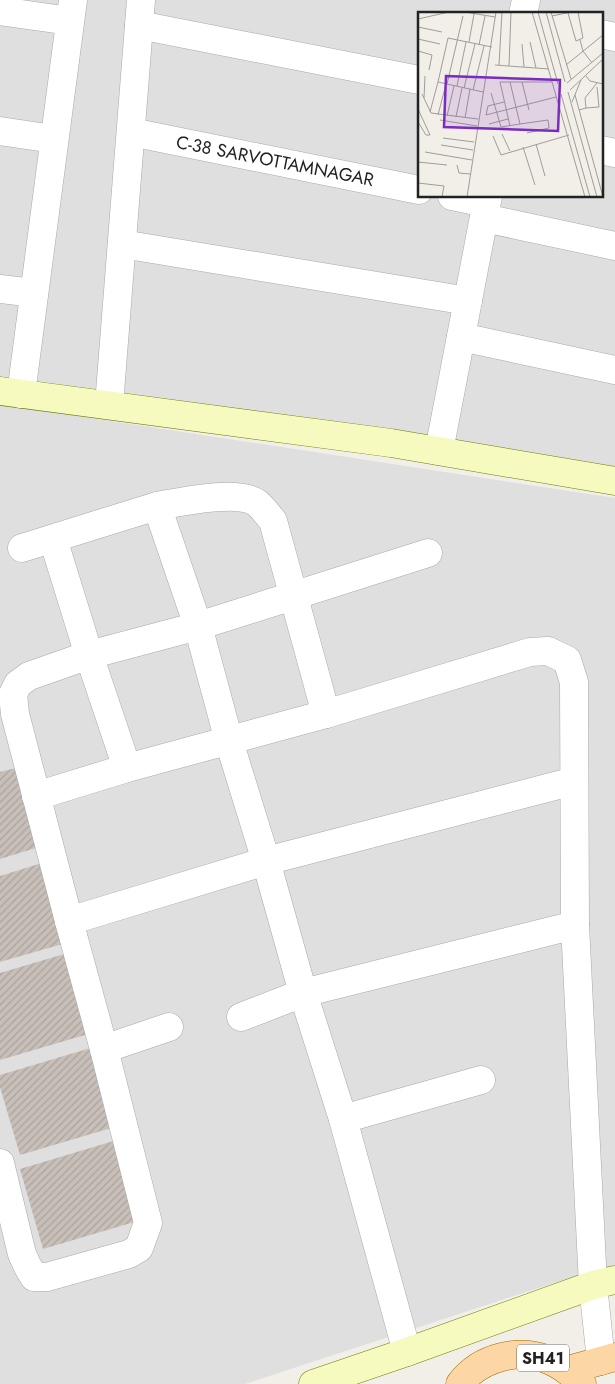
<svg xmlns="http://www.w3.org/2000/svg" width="615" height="1384" font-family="Jost,sans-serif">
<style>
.residential{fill:#e0dfdf;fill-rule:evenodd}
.building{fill:url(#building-hatch)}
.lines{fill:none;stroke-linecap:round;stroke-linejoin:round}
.street-casing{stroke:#a9a9a9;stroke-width:29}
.secondary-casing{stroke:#707d05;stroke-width:29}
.primary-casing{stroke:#a06b00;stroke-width:29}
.street{stroke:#fff;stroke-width:28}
.secondary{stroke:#f7fabf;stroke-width:28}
.primary{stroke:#fcd6a4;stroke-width:28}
.labels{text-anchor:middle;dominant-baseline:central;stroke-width:4.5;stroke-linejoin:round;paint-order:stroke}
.shield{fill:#fff;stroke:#646464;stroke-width:1}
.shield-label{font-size:16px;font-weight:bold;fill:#222}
.street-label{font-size:18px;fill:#222;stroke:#fff}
.inset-road{fill:none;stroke:#9f9d99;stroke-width:1}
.view{fill:#7b2cbf;fill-opacity:0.15;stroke:#7b2cbf;stroke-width:2.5}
.inset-edge{fill:none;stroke:#222;stroke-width:2.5}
</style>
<defs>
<pattern id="building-hatch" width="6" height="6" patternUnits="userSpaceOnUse" patternTransform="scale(1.25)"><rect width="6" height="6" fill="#c7bfb8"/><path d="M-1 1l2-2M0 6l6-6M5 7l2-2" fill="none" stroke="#aba49e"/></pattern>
</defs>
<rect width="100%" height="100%" fill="#f2efe9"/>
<g class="residential">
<path d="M0,0H615V487L0,398ZM419,14H601V196H419Z"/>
<path d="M0,404L615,498V1265L572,1277L245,1384H0Z"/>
</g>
<g class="building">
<path d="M16,768L39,847L0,859V772Z"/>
<path d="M42,863L66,943L0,962V876Z"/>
<path d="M71,952L95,1032L0,1060V973Z"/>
<path d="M94,1047L118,1126L20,1155L0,1087V1075Z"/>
<path d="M117,1140L141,1220L43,1249L20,1169Z"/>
</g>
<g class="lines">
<g class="street-casing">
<g id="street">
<path d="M0,11L70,21"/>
<path d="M523,14L526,0"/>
<path d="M139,25L419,80"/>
<path d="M601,34L615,37"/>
<path d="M0,131L54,139"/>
<path d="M131,132L419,190"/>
<path d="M601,150L615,153"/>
<path d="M452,196L486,203"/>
<path d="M484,218L615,246"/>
<path d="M122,244L468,301"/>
<path d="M0,289L34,293"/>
<path d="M461,337L615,370"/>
<path d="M21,394L73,0"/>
<path d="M109,405L141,0"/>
<path d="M439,451L488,196"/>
<path d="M53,539L89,655L127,768"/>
<path d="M22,548L157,506"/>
<path d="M326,714L273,521C268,515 263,508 257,503C238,489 180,502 157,506L198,626L229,741L266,861L303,993L343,1119L407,1352"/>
<path d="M36,796L127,768L326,714L530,652L548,651L567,660L574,682L575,925L593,1285L601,1361"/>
<path d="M69,921L15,714L13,694L18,684L29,676L89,655L198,626L428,553"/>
<path d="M241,1017L303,993L575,925"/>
<path d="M104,1049L169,1027"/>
<path d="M343,1119L481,1080"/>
<path d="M0,1163L22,1254L28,1267L34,1277H47L129,1254L139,1248L148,1223L104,1049L69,921L266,861L574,781"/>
</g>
</g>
<g class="secondary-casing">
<g id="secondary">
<path d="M0,391L391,443L615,481"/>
<path d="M313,1384L407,1352L593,1285L615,1280"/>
</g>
</g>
<g class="primary-casing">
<g id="primary">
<path d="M568,1370L615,1357"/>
<path d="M460,1384C480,1357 520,1347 551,1361C563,1366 573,1375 582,1384"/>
</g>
</g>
<use href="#street" class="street"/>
<use href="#secondary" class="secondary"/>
<use href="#primary" class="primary"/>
</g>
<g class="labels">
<rect class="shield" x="517" y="1344.5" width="52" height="27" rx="4"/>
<g class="shield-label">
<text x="543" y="1358">SH41</text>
</g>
<g class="street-label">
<text transform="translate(275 161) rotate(11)">C-38 SARVOTTAMNAGAR</text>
</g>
</g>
<g transform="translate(418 12)">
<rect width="185" height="185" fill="#f2efe9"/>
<path class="inset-road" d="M47,0L77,5M114,0L167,185M120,0L140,72M128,0L147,70M133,0L153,67M150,1L158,29L165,26L160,0M134,4L153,0M0,7L31,0M0,15L24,20M0,27L22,32M162,28L165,39L174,51M51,30L56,2M112,30L118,56M104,32L106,55M61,33L67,4M0,39L14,43L11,58M77,53L131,57M81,53L84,0M148,53L185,23M91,54L93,0M168,64L172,69L185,72M20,70L30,26L74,35M92,70L102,112L130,108L131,116L109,121M104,70L111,98M149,71L185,41M29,72L45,4M39,74L48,30M46,76L57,32M55,78L66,34M152,78L185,47M150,80L179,185M73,81L83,115L102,112M4,82L13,101L60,107M143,82L172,185M157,83L185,185M6,86L7,64M86,90L70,94L68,103L138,85M154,90L163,68M168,96L181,95L179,75M0,97L12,123H8L0,110M161,98L168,96L167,86L179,71M12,100L20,70L65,80M20,103L28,72M29,104L36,74M38,105L44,76M47,106L52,77M22,108L59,114M71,112L90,107M92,114L82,70H134M84,122L92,139M75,124L83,143L151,123M25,126L56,130M118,132L127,164M23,133L55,138M105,135L117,173M7,140L54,148M0,150L29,153M39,153L41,161L52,162M0,171L26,174L24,185M49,185L78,0"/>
<path class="view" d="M28,64L142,68L140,119L26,115Z"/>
<rect width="185" height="185" class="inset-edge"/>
</g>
</svg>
